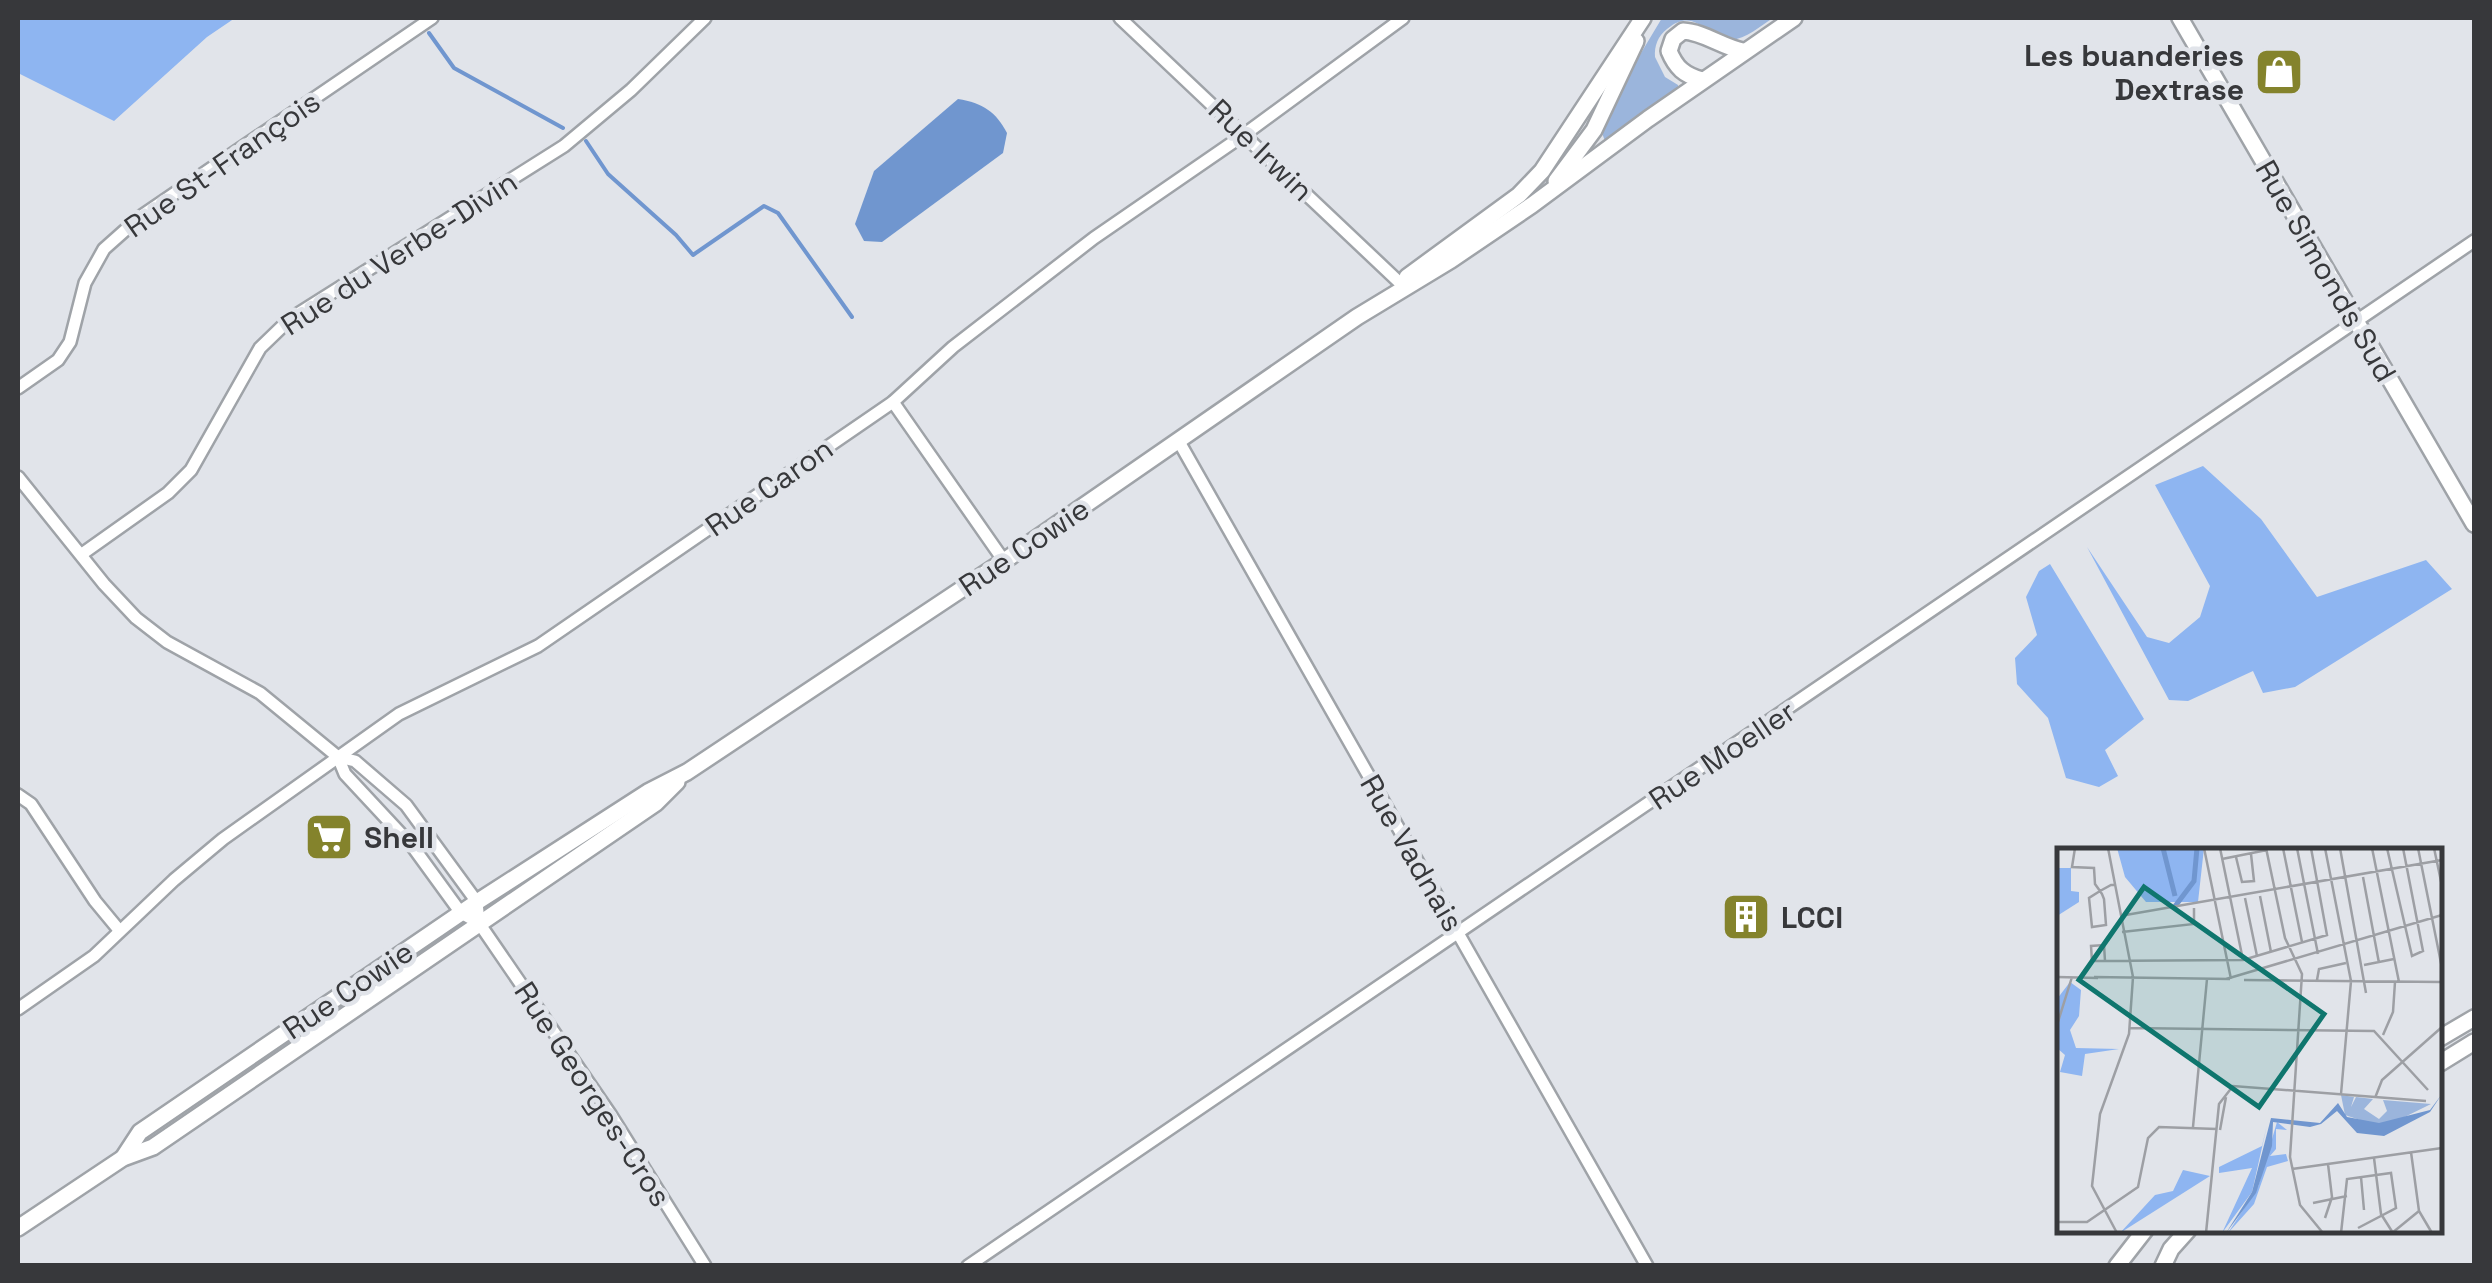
<svg xmlns="http://www.w3.org/2000/svg" width="2492" height="1283" font-family="'Space Grotesk',sans-serif">
<style>
.green{fill:#9bb5dc}
.forest{fill:#8eb5f1}
.water{fill:#7096cf}
.lines{fill:none;stroke-linecap:round;stroke-linejoin:round}
.stream{stroke:#7096cf;stroke-width:4}
.street-casing{stroke:#9fa3a8;stroke-width:16}
.secondary-casing{stroke:#9fa3a8;stroke-width:20}
.street{stroke:#fff;stroke-width:11}
.secondary{stroke:#fff;stroke-width:15}
.labels{text-anchor:middle;dominant-baseline:central;stroke-width:9;stroke-linejoin:round;paint-order:stroke}
.poi-label{font-size:30px;font-weight:bold;fill:#37383b;stroke:#e1e4ea;text-anchor:start}
.street-label{font-size:30px;fill:#37383b;stroke:#e1e4ea}
.inset-river{fill:none;stroke:#7096cf;stroke-width:5}
.inset-road{fill:none;stroke:#9d9fa4;stroke-width:2.5}
.view{fill:#0f766e;fill-opacity:0.15;stroke:#0f766e;stroke-width:5}
.inset-edge{fill:none;stroke:#37383b;stroke-width:5}
</style>
<rect width="100%" height="100%" fill="#e1e4ea"/>
<path class="green" d="M1662,18H1773C1760,26 1746,39 1731,40C1707,42 1697,4 1667,29C1658,36 1654,46 1655,57L1665,77L1678,85V91L1605,141L1602,133L1632,68Z"/>
<g class="forest">
<path d="M18,18H235L207,37L114,121L18,73Z"/>
<path d="M2203,466L2261,519L2317,597L2426,560L2452,589L2295,687L2263,693L2253,671L2188,701L2169,700L2087,547L2147,637L2169,643L2200,617L2210,586L2155,485Z"/>
<path d="M2050,564L2144,719L2105,750L2118,776L2099,787L2066,778L2048,718L2017,684L2015,658L2037,635L2026,597L2039,571Z"/>
</g>
<path class="water" d="M958,99C983,103 996,112 1007,133L1003,153L882,242L864,241L855,224L874,171Z"/>
<g class="lines">
<g class="stream">
<path d="M429,33L454,68L563,128"/>
<path d="M586,141L608,174L676,235L693,255L764,206L778,213L852,317"/>
</g>
<g class="street-casing">
<g id="street">
<path d="M1120,18L1400,283"/>
<path d="M18,388L58,360L70,342L85,283L104,249L140,217L432,18"/>
<path d="M893,402L1004,561"/>
<path d="M1178,440L1647,1266"/>
<path d="M18,477L104,584L136,618L167,642L260,693L338,757L345,774L413,847L461,913L479,923L610,1114L705,1266"/>
<path d="M82,554L168,493L191,470L260,348L290,319L564,146L631,90L705,18"/>
<path d="M338,757L355,761L406,805L477,902L479,923"/>
<path d="M18,795L31,804L95,901L119,930"/>
<path d="M18,1009L94,956L174,880L223,839L399,714L538,646L893,402L953,347L1094,238L1245,134L1403,18"/>
<path d="M968,1266L2474,241"/>
</g>
</g>
<g class="secondary-casing">
<g id="secondary">
<path d="M2180,18L2474,524"/>
<path d="M1702,80C1684,75 1676,68 1669,51L1673,39L1683,31C1704,32 1722,47 1743,51"/>
<path d="M1556,181L1594,130L1636,41"/>
<path d="M1407,277L1519,195L1542,171L1643,18"/>
<path d="M2440,1038L2474,1018"/>
<path d="M2440,1063L2474,1042"/>
<path d="M123,1158L140,1132L477,902L648,792L687,772L1004,561L1357,317L1451,260L1532,205L1648,119L1794,18"/>
<path d="M18,1228L123,1158L153,1147L656,803L677,782"/>
<path d="M2117,1266L2145,1230"/>
<path d="M2163,1266L2171,1249L2188,1230"/>
</g>
</g>
<use href="#street" class="street"/>
<use href="#secondary" class="secondary"/>
</g>
<defs>
<g id="shop-square" transform="scale(2.5)"><rect x="-9" y="-9" width="18" height="18" rx="4" fill="#84832c" stroke="#e1e4ea"/><path d="M-5-2.5h2.3a2.7 3.5 0 0 1 5.4 0H5L5.5 6h-11ZM-1.5-2.5h3a1.5 2.3 0 0 0-3 0Z" fill="#fff"/></g>
<g id="supermarket-square" transform="scale(2.5)"><rect x="-9" y="-9" width="18" height="18" rx="4" fill="#84832c" stroke="#e1e4ea"/><path d="M-6-5.5h2.5l.6 2H6L4.5 2H-2.5L-4.4-4H-6ZM-1.5 3.2a1.3 1.3 0 1 0 .1 0ZM3 3.2a1.3 1.3 0 1 0 .1 0Z" fill="#fff"/></g>
<g id="building-square" transform="scale(2.5)"><rect x="-9" y="-9" width="18" height="18" rx="4" fill="#84832c" stroke="#e1e4ea"/><path d="M-4-6H4V6H1V3H-1V6H-4ZM-2.5-4.3h1.7v1.8h-1.7ZM.8-4.3h1.7v1.8H.8ZM-2.5-1h1.7V.8h-1.7ZM.8-1h1.7V.8H.8Z" fill="#fff"/></g>
</defs>
<g fill-rule="evenodd">
<use href="#shop-square" x="2279" y="72"/>
<use href="#supermarket-square" x="329" y="837"/>
<use href="#building-square" x="1746" y="917"/>
</g>
<g class="labels">
<g class="poi-label">
<text x="2244" y="55" text-anchor="end">Les buanderies<tspan x="2244" dy="34">Dextrase</tspan></text>
<text x="364" y="837">Shell</text>
<text x="1781" y="917">LCCI</text>
</g>
<g class="street-label">
<text transform="translate(1261 150) rotate(44)">Rue Irwin</text>
<text transform="translate(222 164) rotate(-35)">Rue St-François</text>
<text transform="translate(399 253) rotate(-33)">Rue du Verbe-Divin</text>
<text transform="translate(2326 271) rotate(60)">Rue Simonds Sud</text>
<text transform="translate(769 487) rotate(-35)">Rue Caron</text>
<text transform="translate(1024 547) rotate(-34)">Rue Cowie</text>
<text transform="translate(1722 755) rotate(-34)">Rue Moeller</text>
<text transform="translate(1412 853) rotate(60)">Rue Vadnais</text>
<text transform="translate(348 990) rotate(-34)">Rue Cowie</text>
<text transform="translate(593 1094) rotate(57)">Rue Georges-Cros</text>
</g>
</g>
<g transform="translate(2057 848)">
<rect width="385" height="385" fill="#e1e4ea"/>
<path d="M284,247L297,249L294,259L299,249L316,251L307,261L322,271L330,263L326,252L374,256L313,286L294,277L290,272L312,275L288,267Z" fill="#9bb5dc"/>
<path d="M60,0H147L141,54H89L68,29ZM0,20H14V43L22,44V54L0,68ZM13,134L24,142L22,168L13,182L19,200L62,201L28,206L25,228L3,224L8,207L0,200V151ZM220,274L230,282L219,281V301L213,308L229,306L231,313L210,319L197,356L171,385L201,339ZM210,277L195,344L165,385L195,320L162,325V319L205,298ZM126,322L153,328L63,385L98,347L116,343Z" fill="#8eb5f1"/>
<path d="M385,246L373,264L327,288L300,285L280,263L264,276L253,279L216,274L215,298L199,345L169,385L195,344L214,270L263,275L281,255L290,269L322,275L373,262Z" fill="#7096cf"/>
<path class="inset-river" d="M106,0L118,48M116,61L137,33L140,0"/>
<path class="inset-road" d="M18,0L15,19L37,20L38,36L43,43L45,46L47,51L49,77L35,79L32,50L43,43L54,37H57M51,0L76,129L72,186L43,266L35,338L60,385M147,0L174,131M163,0L186,112M209,0L228,90L245,126L233,309L243,357L266,385M226,0L245,94M240,0L261,106M268,0L294,133L284,246M283,0L309,145M315,0L342,134M330,0L355,108L366,103L346,0M361,0L385,120M377,0L385,38M179,9L185,34L197,33L194,6M165,11L210,2M306,29L322,115M203,48L214,104M188,50L200,108M63,68L385,12M65,84L137,76V60M48,113L47,97L34,98L35,113L186,112L270,87L254,0M307,117L337,111M0,129L41,130M37,129L173,131M169,131L385,67M187,132L385,134M260,132L262,121L289,115M0,177L15,129M73,180L317,183L371,242M326,187L336,164L338,134M318,250L325,232L385,179M136,279L150,131M163,282L169,249M354,304L362,363L375,385M317,310L324,366L336,385M235,321L385,300M304,329L307,362M256,355L290,348M268,370L275,349L271,316M0,374H30L81,339L91,290L102,279L160,281M149,385L162,256L176,238L369,253M284,385L290,331L334,325L339,360L301,380M335,385L362,363"/>
<path class="view" d="M87,39L267,166L202,259L22,132Z"/>
<rect width="385" height="385" class="inset-edge"/>
</g>
<rect width="2492" height="1283" fill="none" stroke="#37383b" stroke-width="40"/>
</svg>
